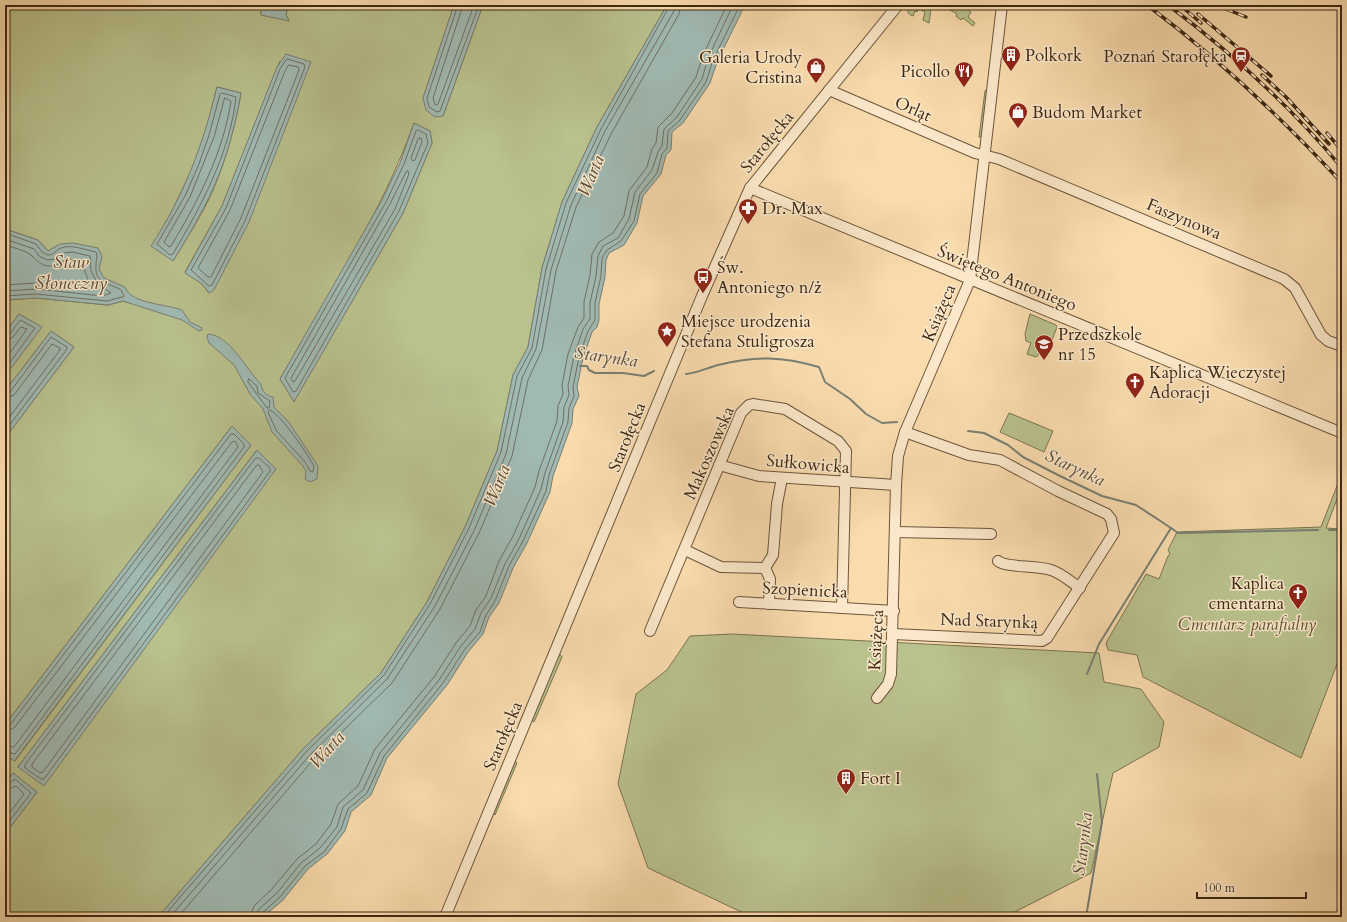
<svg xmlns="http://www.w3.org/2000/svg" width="1347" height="922" font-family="Cardo,serif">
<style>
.green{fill:#b9c18d;stroke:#7b7450;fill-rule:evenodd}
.water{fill:#a0b9b2;stroke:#787f73}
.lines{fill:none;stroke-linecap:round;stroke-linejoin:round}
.shore{stroke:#6e7063;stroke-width:1}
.stream{stroke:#787f73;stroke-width:2}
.minor-casing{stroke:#6c553a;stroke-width:12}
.minor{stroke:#fbe8ca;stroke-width:10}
.rail-casing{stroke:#3d2814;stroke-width:3.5}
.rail{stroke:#fbe8ca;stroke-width:2;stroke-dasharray:6;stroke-linecap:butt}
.labels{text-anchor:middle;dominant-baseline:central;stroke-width:3;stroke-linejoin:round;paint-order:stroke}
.poi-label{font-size:17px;fill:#3d2814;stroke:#fbe8ca;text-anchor:start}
.street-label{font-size:17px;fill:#3d2814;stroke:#fbe8ca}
.park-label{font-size:17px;font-style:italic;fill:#5c4e32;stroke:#fbe8ca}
.water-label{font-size:18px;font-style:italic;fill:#564c3c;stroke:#fbe8ca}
</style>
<rect width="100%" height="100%" fill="#f9dbad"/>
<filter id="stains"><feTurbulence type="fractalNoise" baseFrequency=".005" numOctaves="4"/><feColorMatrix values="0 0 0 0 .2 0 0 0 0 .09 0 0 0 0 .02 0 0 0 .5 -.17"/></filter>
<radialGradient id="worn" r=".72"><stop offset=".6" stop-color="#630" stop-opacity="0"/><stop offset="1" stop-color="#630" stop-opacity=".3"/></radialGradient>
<g class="green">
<path d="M5,5H261V15L289,20L286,15L288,5H454L423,98L443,116L483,5H667L597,127L562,202L542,268L528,347L513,375L497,451L465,527L427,602L381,673L303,749L158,917H5V834L37,792L13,773L5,784V773L7,770L5,768V754L15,761L251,445L232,426L5,725V438L74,347L51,331L5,391V376L41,327L19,314L5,333V300L36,298L108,305L123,301L130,303L114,288L54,248L48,251L38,240L5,229ZM280,61L209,293L202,284L185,272L222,206ZM217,87L241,93C234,133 222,175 203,211C193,228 183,245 173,261L169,217L195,163L205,134ZM414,123L430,131L432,143L403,213L294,401L280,379C327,296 382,213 414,123ZM256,451L276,469L18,768V767Z"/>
<path d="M908,5H914L913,7L916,9L918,5H927L931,8L929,23L923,20L925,12L919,9L917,12L915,11L913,16C907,14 907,10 908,5Z"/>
<path d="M946,5H968L966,8L971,12L968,17L975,23L973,26L963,18L961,20L956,16L957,14L945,7Z"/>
<path d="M988,88L982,137H979L985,91Z"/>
<path d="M1030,314L1056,325L1057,327L1050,345L1036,357L1027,354L1031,343L1026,341L1025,334Z"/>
<path d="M1009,413L1053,431L1044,452L1000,432Z"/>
<path d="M1342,473V486L1326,528L1342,529V651L1301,758L1143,677L1137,655L1108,650L1106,643L1146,574L1159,579L1168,556L1170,554L1168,550L1177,532L1321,527Z"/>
<path d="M732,634L1099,653L1104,682L1141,689L1164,722L1159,747L1113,773L1091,873L1005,917H752L648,868L618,784L636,694L667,670L690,636Z"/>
<path d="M559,653L562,657L534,722L531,720Z"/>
<path d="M514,762L517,763L495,815L493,813Z"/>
</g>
<g class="water">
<path d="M261,5H288L286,15L289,21L261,15Z"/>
<path d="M454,5H483L443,116L435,117L426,110L423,98Z"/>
<path d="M667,5H745L717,62L710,83L683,123L672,132L671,150L666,155L661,174L643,196L637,223L624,245L609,253L606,260L605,277L599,304V320L597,327L592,332L583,358L577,387L579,396L573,409L572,423L553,476L550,492L527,543L513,568L499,603L489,617L483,634L468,652L447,685L387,758L371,795L351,812L345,831L327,854L308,869L283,900L263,917H158L303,749L381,673L427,602L465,527L497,451L513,375L528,347L542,268L562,202L597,127Z"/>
<path d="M286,54L311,62L249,222L214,290L209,293L202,284L185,273L222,206L277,67Z"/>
<path d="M217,87L241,93C234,133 222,175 202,211C193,228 183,245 173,261L151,246C185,193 202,148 217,87Z"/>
<path d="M414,123L430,131L432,143L403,213L294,402L280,379L382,200L400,163Z"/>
<path d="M5,229L38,240L48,251L60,244L73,243L98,248L102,256L99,269L104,278L125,287C131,304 166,304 182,310L190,322L202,328V330L199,331L182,320L123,301L108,305L36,298L5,300Z"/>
<path d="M19,314L42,327L5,376V333Z"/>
<path d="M51,331L74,347L5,438V391Z"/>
<path d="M208,334C230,335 247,371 261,384C262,391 266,396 273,397L274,407L288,421L318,466L317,479L310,482L305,479L306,471L302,465L272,432L263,409L250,394L234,365L209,343L207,337Z"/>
<path d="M232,426L251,445L14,761L5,754V725Z"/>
<path d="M257,450L276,469L44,786L18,767Z"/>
<path d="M13,773L37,792L5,834V784Z"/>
</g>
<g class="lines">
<g class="shore">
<path d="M458,5L427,98L429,107L437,112L440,111L479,5"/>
<path d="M463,5L433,98L435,105L438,104L474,5"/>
<path d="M287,59L304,64L305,67L245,221L212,285L209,286L191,270L226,208L280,69Z"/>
<path d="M289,65L298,67L299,70L241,218L211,277H208L198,268L230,210L285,71Z"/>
<path d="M222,93L236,97C230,153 201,206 173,254L170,255L157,244L185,196L199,164L209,135L220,94Z"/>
<path d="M225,98L231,101C223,154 198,201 171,246L169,247L164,242L190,197L214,137Z"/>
<path d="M418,130L426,134L428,143L399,211L296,391L293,392L285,378L386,202L404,164L416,131Z"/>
<path d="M421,138L422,142L415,160L413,161L411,158L418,139Z"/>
<path d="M408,171L409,174L395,209L295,381L293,382L291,378L390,204L406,172Z"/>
<path d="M5,233L36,244L42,252L48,255C54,255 56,250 61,248C71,244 86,250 96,252C98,256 96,260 96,265C94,284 110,283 121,290L124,296L122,297L107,301L36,294L5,296"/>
<path d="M5,239L34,249L39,256L47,260L55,259L64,253L72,252L90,256L91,271L97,283L111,293L102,296L37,289L5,291"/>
<path d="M5,245C10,246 28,252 31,255C44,268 50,270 66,259L84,261L85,272L91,286L89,288L36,283L5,285"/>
<path d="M5,335L10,334L20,320L35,328L5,369"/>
<path d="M5,340L12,338L21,327L27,329L5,360"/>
<path d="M249,379L257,386L258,393L270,401L269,408H267L248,382Z"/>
<path d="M5,393L10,392L51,337L67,347V349L5,431"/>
<path d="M5,398L14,395L52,344L60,348V350L5,423"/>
<path d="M270,410C284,418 305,451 314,466L313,472L310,471L305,462L276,430L268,412Z"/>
<path d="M256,458H259L270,468V471L44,779H41L25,768V765Z"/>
<path d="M259,465L263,472L43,772L40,773L32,767V764L256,466Z"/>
<path d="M5,727L10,725L231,434H234L244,444V447L15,754L5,751"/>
<path d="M5,732L14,728L232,442L235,441L238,447L14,747L5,746"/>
<path d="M5,786L15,779L31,793L5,827"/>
<path d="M5,791L16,786L24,794L5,819"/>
<path d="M163,917L306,752L384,675L430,604L469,528L501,452L517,376L532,348L546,269L566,203L601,129L670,5"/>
<path d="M170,917L310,755L387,679L435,606L474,531L506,454L522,378L536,349L551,270L571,205L605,131L674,11L675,5"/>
<path d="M178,917L314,759L392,683L440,609L479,533L512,456L528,380L542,350L556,271L576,207L611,134L679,14L681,5"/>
<path d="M250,917L254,906L272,889L297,859L316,844L331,824L338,804L358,786L375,749L434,677L456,643L470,626L476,610L486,596L499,561L513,536L535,487L539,471L557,421L558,406L563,394L562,385L568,354L578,327L584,318V302L590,275L592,254L599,242L613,233L624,216L629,191L647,167L652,149L656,143L658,127L672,113L696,77L703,55L727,5"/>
<path d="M256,917L258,910L277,893L301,863L320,848L337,827L343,807L363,790L380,753L439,680L461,646L475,629L481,613L491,598L505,564L519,539L541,489L545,473L563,422L564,407L569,395L568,386L574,356L583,329L590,319V303L596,276L598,256L603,246L618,238L629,219L635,192L652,170L658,152L662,146L664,129L677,117L702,79L708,58L733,5"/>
<path d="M261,917L262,913L280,897L305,866L324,852L341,829L348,809L367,793L384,756L443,683L465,649L480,632L486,615L495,601L509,566L523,541L546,491L549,475L568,422L569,408L574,396L573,387L579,357L588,331L595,320V303L601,276L602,258L607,250L621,241L634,221L640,194L657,173L662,154L667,148L668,131L680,120L706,82L713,60L740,5"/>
</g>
<g class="stream">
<path d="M580,366H587L589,370L595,373H623L644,376L654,371"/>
<path d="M686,374C697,373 707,368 718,365C756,356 781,356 819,367L825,382L850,399L866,414L882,423L897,422"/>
<path d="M968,431L984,433L1008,445L1023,457L1058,475L1102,496L1136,505L1171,528L1099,644L1087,674"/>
<path d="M1171,528L1178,533L1318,530"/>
<path d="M1329,530H1342"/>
<path d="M1086,917L1102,822L1097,774"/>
</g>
<g class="minor-casing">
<g id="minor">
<path d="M829,90L975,153L999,159L1284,279L1295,288L1321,335L1328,341L1342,346"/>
<path d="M750,188L1342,433"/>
<path d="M719,465L759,476L896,485"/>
<path d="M895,532L991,534"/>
<path d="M685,550L721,567L765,568"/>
<path d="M998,561C1006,568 1037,565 1051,570C1061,573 1071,582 1080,588"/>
<path d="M765,568L773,555L777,504L782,478"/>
<path d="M765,568L770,579L769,604"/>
<path d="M739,602L894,611"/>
<path d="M650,631L741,413L749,405L753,404L785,409L838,441L846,451L842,608"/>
<path d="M893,634L1042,641L1047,638L1114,533L1111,519L1107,514L1058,491L1000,460L969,455L905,432"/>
<path d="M877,698L888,684L891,674L896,485L898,456L905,432L970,280L1002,5"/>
<path d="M445,917L702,296L750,188L898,5"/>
</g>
</g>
<use href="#minor" class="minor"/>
<g class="rail-casing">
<g id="rail">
<path d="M1147,5C1218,58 1282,118 1342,183"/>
<path d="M1168,5C1232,53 1291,107 1342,168"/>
<path d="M1180,5L1201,23"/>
<path d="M1216,5L1246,17"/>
<path d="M1270,5L1274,6"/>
<path d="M1198,14L1271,76"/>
<path d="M1262,75L1286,97L1329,144"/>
<path d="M1327,133L1342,151"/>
</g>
</g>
<use href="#rail" class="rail"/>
</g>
<defs>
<g id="building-pin" transform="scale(1)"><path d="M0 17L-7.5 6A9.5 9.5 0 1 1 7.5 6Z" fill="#8f2418" stroke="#fbe8ca"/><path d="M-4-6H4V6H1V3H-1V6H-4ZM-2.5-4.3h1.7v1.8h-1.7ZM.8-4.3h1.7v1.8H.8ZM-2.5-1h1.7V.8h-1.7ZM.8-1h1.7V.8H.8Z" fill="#fff"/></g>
<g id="station-pin" transform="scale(1)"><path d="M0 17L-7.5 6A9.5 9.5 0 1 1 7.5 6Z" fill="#8f2418" stroke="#fbe8ca"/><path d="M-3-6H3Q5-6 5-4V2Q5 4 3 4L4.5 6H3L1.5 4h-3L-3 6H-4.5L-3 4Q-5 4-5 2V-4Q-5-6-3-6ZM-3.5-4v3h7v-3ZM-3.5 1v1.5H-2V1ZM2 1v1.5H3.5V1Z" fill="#fff"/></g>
<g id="shop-pin" transform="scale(1)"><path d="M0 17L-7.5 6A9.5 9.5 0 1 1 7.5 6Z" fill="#8f2418" stroke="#fbe8ca"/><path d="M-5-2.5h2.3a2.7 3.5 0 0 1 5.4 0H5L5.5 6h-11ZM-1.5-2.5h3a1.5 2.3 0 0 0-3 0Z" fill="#fff"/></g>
<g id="restaurant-pin" transform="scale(1)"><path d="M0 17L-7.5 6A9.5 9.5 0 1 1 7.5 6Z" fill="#8f2418" stroke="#fbe8ca"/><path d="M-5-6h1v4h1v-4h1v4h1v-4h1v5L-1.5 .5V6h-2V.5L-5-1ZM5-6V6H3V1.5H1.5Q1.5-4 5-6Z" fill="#fff"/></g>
<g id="pharmacy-pin" transform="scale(1)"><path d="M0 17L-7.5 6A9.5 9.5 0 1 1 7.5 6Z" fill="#8f2418" stroke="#fbe8ca"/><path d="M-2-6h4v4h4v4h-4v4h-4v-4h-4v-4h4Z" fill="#fff"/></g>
<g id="bus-pin" transform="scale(1)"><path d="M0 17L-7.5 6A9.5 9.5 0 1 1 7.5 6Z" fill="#8f2418" stroke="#fbe8ca"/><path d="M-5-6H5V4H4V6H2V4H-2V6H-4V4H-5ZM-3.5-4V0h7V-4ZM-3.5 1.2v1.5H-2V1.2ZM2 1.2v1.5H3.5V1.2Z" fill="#fff"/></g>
<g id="sight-pin" transform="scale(1)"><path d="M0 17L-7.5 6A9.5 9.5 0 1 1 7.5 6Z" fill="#8f2418" stroke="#fbe8ca"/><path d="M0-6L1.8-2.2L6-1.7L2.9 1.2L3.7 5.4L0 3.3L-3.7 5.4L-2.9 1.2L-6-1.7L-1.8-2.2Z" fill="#fff"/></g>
<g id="school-pin" transform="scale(1)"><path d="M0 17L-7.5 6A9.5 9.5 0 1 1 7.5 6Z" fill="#8f2418" stroke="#fbe8ca"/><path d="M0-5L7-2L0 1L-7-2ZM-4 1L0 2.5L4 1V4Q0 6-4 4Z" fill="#fff"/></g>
<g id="church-pin" transform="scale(1)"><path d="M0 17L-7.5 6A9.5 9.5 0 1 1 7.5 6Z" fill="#8f2418" stroke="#fbe8ca"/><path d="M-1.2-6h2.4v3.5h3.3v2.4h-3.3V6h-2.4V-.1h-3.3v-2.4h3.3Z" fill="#fff"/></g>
</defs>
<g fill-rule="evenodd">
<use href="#building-pin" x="1011" y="55"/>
<use href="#station-pin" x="1241" y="56"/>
<use href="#shop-pin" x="816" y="67"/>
<use href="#restaurant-pin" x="964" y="71"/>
<use href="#shop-pin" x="1018" y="112"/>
<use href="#pharmacy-pin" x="748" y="208"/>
<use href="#bus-pin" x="703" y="277"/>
<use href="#sight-pin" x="667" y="331"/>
<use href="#school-pin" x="1044" y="344"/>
<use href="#church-pin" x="1135" y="382"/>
<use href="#church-pin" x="1298" y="593"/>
<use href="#building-pin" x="846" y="778"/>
</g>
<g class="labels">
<g class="poi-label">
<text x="1025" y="55">Polkork</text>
<text x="1227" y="56" text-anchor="end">Poznań Starołęka</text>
<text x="802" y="57" text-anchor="end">Galeria Urody<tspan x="802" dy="20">Cristina</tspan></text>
<text x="950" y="71" text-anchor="end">Picollo</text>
<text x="1032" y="112">Budom Market</text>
<text x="762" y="208">Dr. Max</text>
<text x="717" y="267">Św.<tspan x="717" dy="20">Antoniego n/ż</tspan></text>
<text x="681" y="321">Miejsce urodzenia<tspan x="681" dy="20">Stefana Stuligrosza</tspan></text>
<text x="1058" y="334">Przedszkole<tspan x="1058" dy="20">nr 15</tspan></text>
<text x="1149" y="372">Kaplica Wieczystej<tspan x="1149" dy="20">Adoracji</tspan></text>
<text x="1284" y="583" text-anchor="end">Kaplica<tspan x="1284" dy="20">cmentarna</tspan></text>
<text x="860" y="778">Fort I</text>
</g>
<g class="street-label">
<text transform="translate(913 109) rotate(24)">Orląt</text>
<text transform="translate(767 142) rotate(-51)">Starołęcka</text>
<text transform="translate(1184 219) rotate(23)">Faszynowa</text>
<text transform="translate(1007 278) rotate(22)">Świętego Antoniego</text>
<text transform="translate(939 313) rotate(-67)">Książęca</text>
<text transform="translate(627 437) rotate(-68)">Starołęcka</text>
<text transform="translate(709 453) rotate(-66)">Makoszowska</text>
<text transform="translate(808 464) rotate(5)">Sułkowicka</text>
<text transform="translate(805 590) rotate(3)">Szopienicka</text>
<text transform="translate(989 621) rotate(2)">Nad Starynką</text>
<text transform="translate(876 640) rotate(-87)">Książęca</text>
<text transform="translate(503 736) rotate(-67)">Starołęcka</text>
</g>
<g class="park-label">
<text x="1247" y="624">Cmentarz parafialny</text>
</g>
<g class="water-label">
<text transform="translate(591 176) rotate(-67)">Warta</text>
<text x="71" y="262">Staw<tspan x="71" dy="21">Słoneczny</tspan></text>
<text transform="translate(606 357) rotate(8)">Starynka</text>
<text transform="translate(1075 468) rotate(25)">Starynka</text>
<text transform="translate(497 486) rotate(-68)">Warta</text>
<text transform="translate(327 750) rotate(-48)">Warta</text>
<text transform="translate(1083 844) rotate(-83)">Starynka</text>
</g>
</g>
<rect width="1347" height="922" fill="none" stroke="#f9dbad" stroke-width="20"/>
<rect x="6" y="6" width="1335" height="910" fill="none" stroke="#3d2814" stroke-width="2"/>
<rect x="10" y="10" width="1327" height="902" fill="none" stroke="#3d2814"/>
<path d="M1197 892v6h109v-6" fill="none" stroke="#3d2814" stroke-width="2"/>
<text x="1203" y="892" font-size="12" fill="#3d2814" stroke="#fbe8ca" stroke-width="3" paint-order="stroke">100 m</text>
<rect width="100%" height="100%" filter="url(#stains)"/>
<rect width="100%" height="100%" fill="url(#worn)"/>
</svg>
